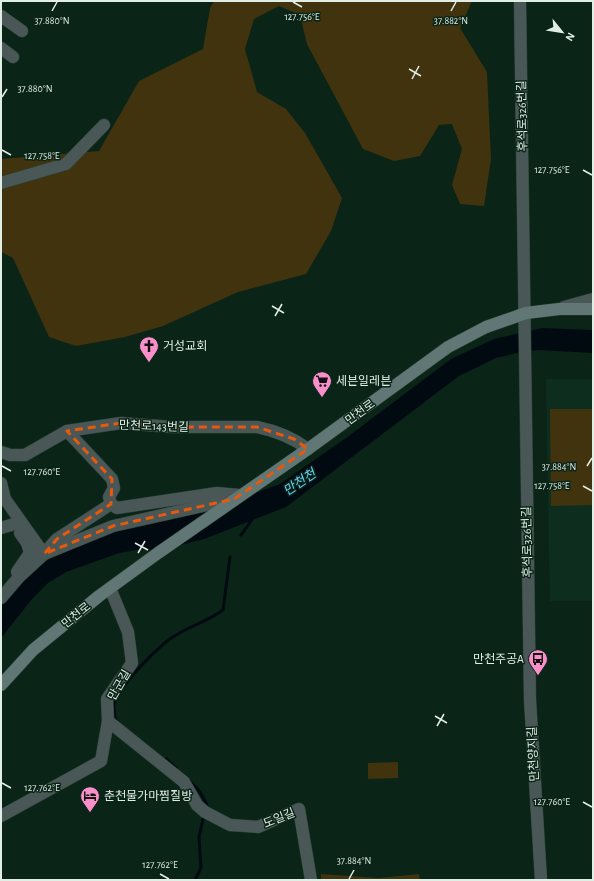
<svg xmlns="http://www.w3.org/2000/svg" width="594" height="881" font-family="'Alegreya Sans','Noto Sans KR',sans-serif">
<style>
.built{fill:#0d2e1f}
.green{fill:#40330d}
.water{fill:#010a10}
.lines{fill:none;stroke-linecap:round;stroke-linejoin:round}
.stream{stroke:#010a10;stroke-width:3}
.street-casing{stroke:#294035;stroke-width:13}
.secondary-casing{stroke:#294035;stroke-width:13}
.street{stroke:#495756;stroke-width:12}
.secondary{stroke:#607776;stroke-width:12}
.marked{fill:none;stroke:#e8590c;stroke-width:3;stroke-dasharray:8 5;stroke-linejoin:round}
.ticks{fill:none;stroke:#e0eee6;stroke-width:1.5}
.labels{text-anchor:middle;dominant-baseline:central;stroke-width:3;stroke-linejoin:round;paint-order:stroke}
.street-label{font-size:12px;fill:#e0eee6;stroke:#0b2418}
.poi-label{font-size:12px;fill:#e0eee6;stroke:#0b2418;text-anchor:start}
.water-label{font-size:13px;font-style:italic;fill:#65cffe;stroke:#0b2418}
.ticks-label{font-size:10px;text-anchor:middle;fill:#e0eee6;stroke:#0b2418;stroke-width:3;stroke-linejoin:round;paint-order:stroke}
</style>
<rect width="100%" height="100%" fill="#0b2418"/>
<path class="built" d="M546,379H593V601H550Z"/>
<g class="green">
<path d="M214,1H472L460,28L487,72L491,159L484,206L460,204L452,185L462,149L452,124L439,125L420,156L394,161L363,149L307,44L300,15L279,6L254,19L245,49L257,92L286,109L305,133L342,198L331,231L306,274L238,292L163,326L125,337L76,346L49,337L13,258L1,252V159L99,151L139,81L203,49L210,8Z"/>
<path d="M550,409H593V505L551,506Z"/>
<path d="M398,762V778L368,779V763Z"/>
<path d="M321,874L379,878L419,874L420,880H321Z"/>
</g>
<path class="water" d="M542,328L593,330V353L538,350L521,352L496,358L459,376L286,507L204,539L161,550L142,549L119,553L66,572L48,583L32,599L1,638V602L22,579L48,560L115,529L173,515L199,513L280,484L346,438L451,359L494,339Z"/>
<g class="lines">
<g class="stream">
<path d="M241,535L253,518"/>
<path d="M118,722L115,719C115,714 113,708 114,704C119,686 155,650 170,639C186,627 207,622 223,610L230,557"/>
<path d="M166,759L176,768"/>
<path d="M189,780L200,792L207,805"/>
<path d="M195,880L201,868L199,837L203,819"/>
</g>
<g class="street-casing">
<g id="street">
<path d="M520,1L530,700L541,880"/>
<path d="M1,16L22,31"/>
<path d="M1,48L13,57"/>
<path d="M1,183L66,164L104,125"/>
<path d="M564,307L593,299"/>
<path d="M67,431L112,479L114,488L109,497L111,504L117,508L217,493L239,495"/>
<path d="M1,452L10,455H25L67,431L121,423L172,427H257C277,431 292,437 308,449"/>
<path d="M1,483L5,499L44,554L19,577L1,598"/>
<path d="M1,528L14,524"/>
<path d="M46,551L57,539L111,504"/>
<path d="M44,554L113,526L234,499"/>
<path d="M17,572L30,553L27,543L20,533"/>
<path d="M108,721L184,782L197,805L205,812L230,825L258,827L299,809L311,880"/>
<path d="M1,816L101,761L108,721L107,699L132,663L128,632L110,588"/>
</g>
</g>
<g class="secondary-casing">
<path id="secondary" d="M1,685L33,650L99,596L158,553L308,449L448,347L486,327L526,313L559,309H593"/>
</g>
<use href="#street" class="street"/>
<use href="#secondary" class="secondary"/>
</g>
<path class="marked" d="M121,423L172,427H257L294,439L308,449L234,499L113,526L44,554L57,539L111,504L112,479L67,431Z"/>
<path class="ticks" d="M293,2L302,7M52,11L57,2M451,11L456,2M409,69L421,76M412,79L419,66M2,97L7,89M2,150L11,155M583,170L592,175M272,306L284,313M275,316L282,304M2,466L11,471M587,466L592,458M583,486L592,491M135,543L148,550M138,553L145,541M435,716L447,723M437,726L444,714M2,783L11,788M583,802L592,807M160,874L169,879M349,879L354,870"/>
<defs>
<g id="church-pin" transform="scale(1)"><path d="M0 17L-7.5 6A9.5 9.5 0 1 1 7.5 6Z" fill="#f98fc9" stroke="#0b2418"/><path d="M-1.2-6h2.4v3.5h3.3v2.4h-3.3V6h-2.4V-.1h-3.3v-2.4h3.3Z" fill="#111"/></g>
<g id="supermarket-pin" transform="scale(1)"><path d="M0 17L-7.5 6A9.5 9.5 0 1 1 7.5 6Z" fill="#f98fc9" stroke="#0b2418"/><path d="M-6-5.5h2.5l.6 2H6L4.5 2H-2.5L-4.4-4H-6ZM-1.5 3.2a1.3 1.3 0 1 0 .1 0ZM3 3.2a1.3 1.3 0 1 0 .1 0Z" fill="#111"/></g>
<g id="bus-pin" transform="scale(1)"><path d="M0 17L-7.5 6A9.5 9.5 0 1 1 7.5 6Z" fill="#f98fc9" stroke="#0b2418"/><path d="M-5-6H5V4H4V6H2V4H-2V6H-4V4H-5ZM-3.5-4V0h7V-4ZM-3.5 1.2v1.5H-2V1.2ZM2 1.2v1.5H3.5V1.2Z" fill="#111"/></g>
<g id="hotel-pin" transform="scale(1)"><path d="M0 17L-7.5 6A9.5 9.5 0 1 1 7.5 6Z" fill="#f98fc9" stroke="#0b2418"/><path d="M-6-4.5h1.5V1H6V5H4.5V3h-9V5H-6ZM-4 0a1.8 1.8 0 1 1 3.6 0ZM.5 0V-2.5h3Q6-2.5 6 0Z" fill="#111"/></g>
</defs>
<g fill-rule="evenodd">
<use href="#church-pin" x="149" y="346"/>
<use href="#supermarket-pin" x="322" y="381"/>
<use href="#bus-pin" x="538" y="659"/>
<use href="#hotel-pin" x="90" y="796"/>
</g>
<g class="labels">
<g class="street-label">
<text transform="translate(522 116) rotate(-91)">후석로326번길</text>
<text transform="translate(360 412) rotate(-36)">만천로</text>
<text transform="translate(154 426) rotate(2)">만천로143번길</text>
<text transform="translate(527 542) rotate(-91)">후석로326번길</text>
<text transform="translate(76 615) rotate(-39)">만천로</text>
<text transform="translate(119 685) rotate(-60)">만군길</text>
<text transform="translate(533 754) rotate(-93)">만천양지길</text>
<text transform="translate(279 818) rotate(-22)">도일길</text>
</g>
<g class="poi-label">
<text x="163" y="346">거성교회</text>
<text x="336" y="381">세븐일레븐</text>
<text x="524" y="659" text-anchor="end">만천주공A</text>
<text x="104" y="796">춘천물가마찜질방</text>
</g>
<g class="water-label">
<text transform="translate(300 483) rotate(-34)">만천천</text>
</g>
</g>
<g class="ticks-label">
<text x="302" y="20">127.756°E</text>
<text x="52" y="24">37.880°N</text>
<text x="451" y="24">37.882°N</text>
<text x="35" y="92">37.880°N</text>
<text x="42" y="159">127.758°E</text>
<text x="552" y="173">127.756°E</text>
<text x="559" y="470">37.884°N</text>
<text x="42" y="475">127.760°E</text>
<text x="552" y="489">127.758°E</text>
<text x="42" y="791">127.762°E</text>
<text x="552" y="805">127.760°E</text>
<text x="354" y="864">37.884°N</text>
<text x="160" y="868">127.762°E</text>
</g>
<rect width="594" height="881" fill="none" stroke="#e0eee6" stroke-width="4"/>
<g transform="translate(562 32) rotate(120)" stroke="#0b2418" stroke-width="3" paint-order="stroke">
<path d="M0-3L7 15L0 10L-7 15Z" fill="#e0eee6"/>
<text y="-6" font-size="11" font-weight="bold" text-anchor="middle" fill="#e0eee6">N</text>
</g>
</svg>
